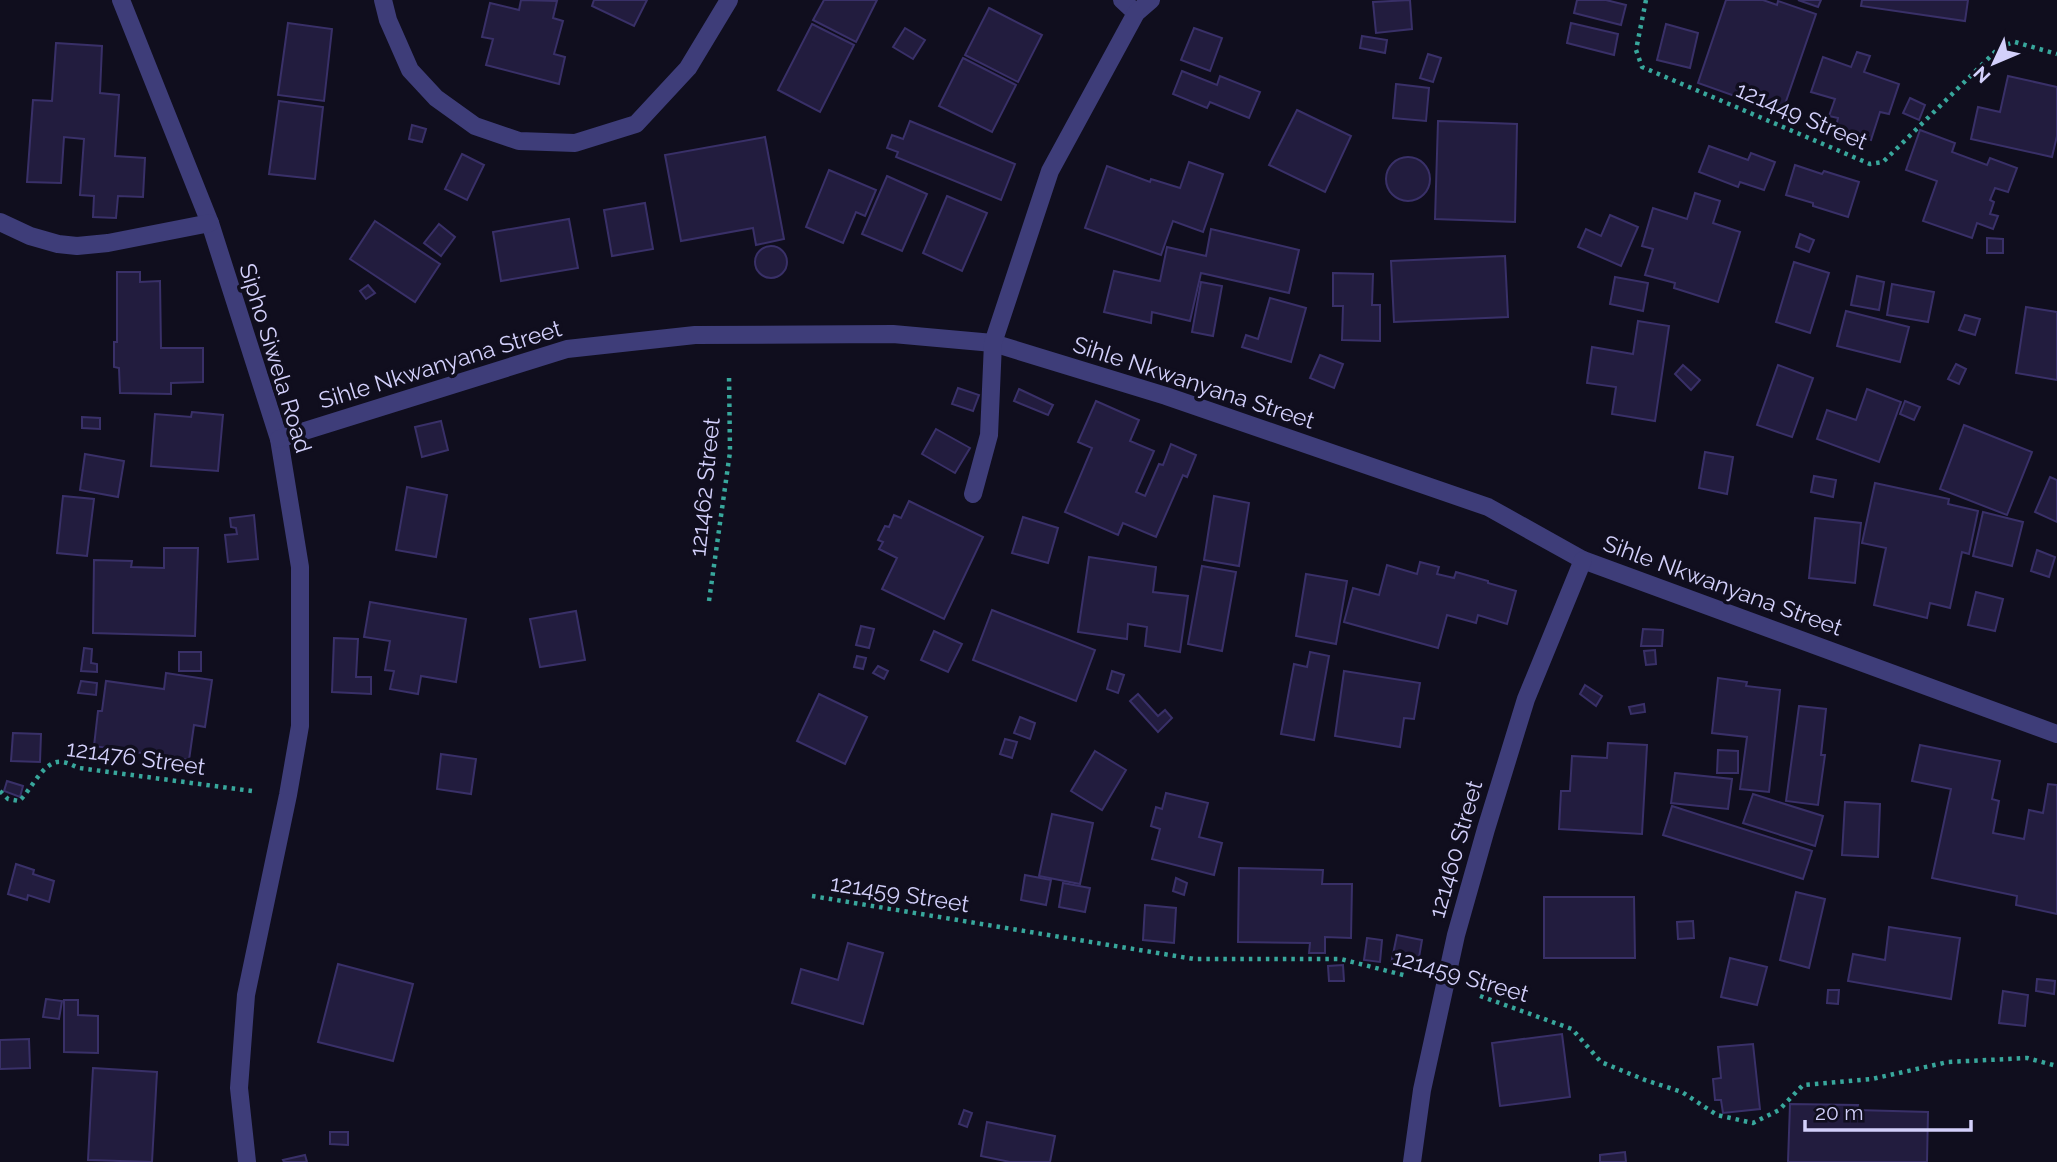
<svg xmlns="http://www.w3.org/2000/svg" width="2057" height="1162" font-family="Raleway,sans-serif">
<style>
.building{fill:#221c3e;stroke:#393068;stroke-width:2}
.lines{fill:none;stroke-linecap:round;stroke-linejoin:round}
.path{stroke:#38a79c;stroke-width:4.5;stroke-dasharray:3.5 5;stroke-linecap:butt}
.minor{stroke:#3e3d79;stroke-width:18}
.labels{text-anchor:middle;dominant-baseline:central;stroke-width:7;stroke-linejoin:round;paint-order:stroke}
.street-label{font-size:23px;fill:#d3d0fb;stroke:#100e1e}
</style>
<rect width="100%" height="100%" fill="#100e1e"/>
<g class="building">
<path d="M521,0L557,1L553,18L563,21L554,54L565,57L559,84L486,65L493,39L482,37L490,3L519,10Z"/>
<path d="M594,0H647L634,26L592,6Z"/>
<path d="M824,0H877L856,42L813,20Z"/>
<path d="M1410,0L1412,29L1376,33L1373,2Z"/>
<path d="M1577,0H1606L1626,5L1621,25L1574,13Z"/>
<path d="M1726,0H1763L1777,5L1778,1L1816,14L1784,107L1748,95L1746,100L1698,83Z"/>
<path d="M1798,0H1821L1818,7Z"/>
<path d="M1862,0H1968L1965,21L1861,6Z"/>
<path d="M989,8L1042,35L1018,82L965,55Z"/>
<path d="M288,23L332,29L324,101L278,95Z"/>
<path d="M1571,23L1618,34L1614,55L1567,43Z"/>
<path d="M812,24L854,45L820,112L778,90Z"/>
<path d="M1666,24L1698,33L1690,68L1657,60Z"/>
<path d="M905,28L925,40L913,59L893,47Z"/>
<path d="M1194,28L1222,38L1210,71L1181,60Z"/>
<path d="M1362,36L1387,40L1385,53L1360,48Z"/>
<path d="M56,43L102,46L100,93L119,95L115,156L145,158L143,197L118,196L116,218L93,217L94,196L80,195L84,139L64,137L61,183L27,182L33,100L52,101Z"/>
<path d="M1857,52L1870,56L1864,72L1899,84L1889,114L1880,112L1871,140L1836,127L1838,118L1829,116L1835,99L1811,92L1823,57L1851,67Z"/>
<path d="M1428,54L1441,58L1433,82L1420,78Z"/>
<path d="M963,58L1016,85L992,132L939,106Z"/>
<path d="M1182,71L1217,85L1220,76L1260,92L1249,118L1210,102L1207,108L1173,94Z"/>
<path d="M2008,76L2057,87V136L2052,157L1971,139L1978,107L2000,112Z"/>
<path d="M1396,84L1429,88L1426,121L1393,118Z"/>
<path d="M1910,98L1925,105L1919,120L1903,113Z"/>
<path d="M279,101L323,107L315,179L269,174Z"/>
<path d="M1297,110L1351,136L1325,192L1269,165Z"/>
<path d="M910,121L1015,164L1001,200L896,157L898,152L887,148L892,135L903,139Z"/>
<path d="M1438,121L1517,124L1515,222L1435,219Z"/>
<path d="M412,125L426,129L422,142L409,139Z"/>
<path d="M1920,130L1955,143L1952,152L1987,165L1990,158L2017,168L2008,192L1995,188L1990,200L1994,202L1990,214L1998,216L1993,229L1977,223L1972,238L1923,221L1937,181L1906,170Z"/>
<path d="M765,137L784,239L756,245L753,228L681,241L665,155Z"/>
<path d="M1709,146L1748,160L1751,153L1775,162L1764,190L1740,182L1738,187L1699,172Z"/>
<path d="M462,154L484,165L467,200L445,189Z"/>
<circle cx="1408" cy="179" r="22"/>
<path d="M1189,162L1223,174L1203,232L1173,221L1161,255L1085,228L1107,166L1150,182L1151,179L1180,188Z"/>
<path d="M1795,165L1822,174L1824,171L1859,182L1848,217L1813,206V203L1786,195Z"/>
<path d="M829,170L876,190L865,216L856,212L843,243L806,227Z"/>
<path d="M887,176L927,194L902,251L862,234Z"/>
<path d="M1695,193L1720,201L1713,223L1740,232L1718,302L1674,288L1675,283L1645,275L1653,249L1642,246L1653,208L1687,219Z"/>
<path d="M947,196L987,213L962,271L923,253Z"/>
<path d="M645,203L653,249L612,256L604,210Z"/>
<path d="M1610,215L1638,227L1621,266L1578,247L1586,229L1601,236Z"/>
<path d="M569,219L578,268L501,281L493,232Z"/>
<path d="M375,221L440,264L415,302L350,259Z"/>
<path d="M439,224L455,237L441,256L424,243Z"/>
<path d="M1211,229L1299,250L1289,293L1201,273L1190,321L1152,312L1151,323L1104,312L1114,271L1160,281L1167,247L1206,256Z"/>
<path d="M1800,234L1814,240L1809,252L1796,247Z"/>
<path d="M1987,238L2003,239V253H1987Z"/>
<circle cx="771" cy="262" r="16"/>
<path d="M1505,256L1508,317L1394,322L1391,261Z"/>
<path d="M1794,262L1829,273L1810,333L1776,322Z"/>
<path d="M117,272H140V282L160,281L161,348H203V382L171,383V394L120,393L119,368L114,367V342H117Z"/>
<path d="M1333,273L1373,274L1372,305H1380V341L1342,340L1343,306H1333Z"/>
<path d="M1857,276L1884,282L1879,310L1851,305Z"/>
<path d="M1615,277L1648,283L1643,311L1610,304Z"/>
<path d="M1201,282L1222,286L1213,336L1192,332Z"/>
<path d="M1892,284L1934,292L1928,322L1887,315Z"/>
<path d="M368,285L375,293L366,299L360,291Z"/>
<path d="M1270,298L1306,308L1291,362L1242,347L1246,335L1258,339Z"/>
<path d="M2026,307L2057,312V380L2016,373Z"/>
<path d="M1846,311L1909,327L1900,362L1837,346Z"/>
<path d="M1965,315L1980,319L1975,335L1959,330Z"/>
<path d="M1638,321L1669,326L1655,421L1612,414L1616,387L1587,383L1592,347L1633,354Z"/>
<path d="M1320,355L1343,364L1334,388L1310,378Z"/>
<path d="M1956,364L1966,369L1959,384L1948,379Z"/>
<path d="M1683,365L1700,380L1691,390L1675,374Z"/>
<path d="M1778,365L1813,378L1792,437L1757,425Z"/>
<path d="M958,388L979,395L973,411L952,404Z"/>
<path d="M1019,389L1053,405L1048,415L1014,401Z"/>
<path d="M1867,389L1901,402L1879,462L1817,439L1827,410L1856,420Z"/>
<path d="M1096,401L1139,420L1130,441L1154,451L1136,492L1145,496L1159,464L1163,465L1171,444L1196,455L1187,477L1183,475L1156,537L1123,523L1118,535L1065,512L1092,448L1078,442Z"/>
<path d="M1905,401L1920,407L1914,420L1900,414Z"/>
<path d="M192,412L223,415L218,471L151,466L155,414L191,417Z"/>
<path d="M82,417L100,418V429L82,428Z"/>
<path d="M441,421L448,450L422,457L415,427Z"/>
<path d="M1964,425L2032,452L2007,515L1940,489Z"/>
<path d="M936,429L970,448L955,473L922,454Z"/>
<path d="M1705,452L1733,457L1727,494L1699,488Z"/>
<path d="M85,454L124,461L118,497L80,490Z"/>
<path d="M1814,476L1836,480L1833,497L1811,492Z"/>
<path d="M2050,477L2057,480V522L2035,512Z"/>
<path d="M1875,483L1949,499L1948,504L1978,511L1969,554L1962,552L1950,608L1930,603L1927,618L1874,605L1886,548L1862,543Z"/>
<path d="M407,487L447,495L436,557L396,550Z"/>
<path d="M63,496L94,499L87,556L57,553Z"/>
<path d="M1214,496L1249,503L1239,566L1204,560Z"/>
<path d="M909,501L983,537L944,619L882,589L897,558L879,549L883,542L878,540L885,526L889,527L894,515L901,518Z"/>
<path d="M1983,512L2023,522L2012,566L1973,556Z"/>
<path d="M254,515L258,559L228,562L225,535L237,534L236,528L231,527L230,518Z"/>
<path d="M1023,517L1058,528L1048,563L1012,553Z"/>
<path d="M1815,518L1861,523L1855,583L1809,578Z"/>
<path d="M164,548H198L195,636L93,633L94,560L132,561L131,567L164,568Z"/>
<path d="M2037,550L2055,557L2049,577L2031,571Z"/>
<path d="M1089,557L1156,567L1153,592L1188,596L1180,652L1145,646L1147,627L1128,624L1127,639L1078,632Z"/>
<path d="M1420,562L1439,567L1437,574L1454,578L1456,572L1488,581V583L1516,591L1507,624L1478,615L1476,623L1447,615L1438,648L1344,622L1353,588L1379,595L1387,565L1417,574Z"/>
<path d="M1202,566L1236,572L1222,651L1188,644Z"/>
<path d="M1306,574L1347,581L1336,644L1296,636Z"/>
<path d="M1976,592L2003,599L1995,631L1968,625Z"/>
<path d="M370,602L466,619L456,682L421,676L418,694L390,689L394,671L385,670L390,641L364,637Z"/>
<path d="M992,610L1095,650L1076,701L973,660Z"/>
<path d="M576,611L585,660L540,667L530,619Z"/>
<path d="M861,626L874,629L869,648L856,645Z"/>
<path d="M1643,629L1663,630L1662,646H1641Z"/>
<path d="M934,631L962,644L948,672L921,660Z"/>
<path d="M334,638L358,639L356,677H371V694L332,692Z"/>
<path d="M84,648L92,649L91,663L97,664V672L81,671Z"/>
<path d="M1655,650L1656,664L1646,665L1644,651Z"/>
<rect x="179" y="652" width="22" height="19"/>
<path d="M1310,652L1329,656L1314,740L1281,734L1294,664L1307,667Z"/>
<path d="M857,656L866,658L863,669L854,667Z"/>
<path d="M878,666L888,671L884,679L873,673Z"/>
<path d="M1112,671L1124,675L1118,693L1107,689Z"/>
<path d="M1344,671L1420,683L1414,719L1404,718L1400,747L1335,736Z"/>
<path d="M166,673L212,680L205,727L194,725L189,760L94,746L98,711H102L106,681L164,689Z"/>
<path d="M1718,678L1747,682L1746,686L1780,690L1769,792L1740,789L1747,737L1712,733Z"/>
<path d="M81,681L97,683L96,695L78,693Z"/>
<path d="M1585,685L1602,696L1596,706L1580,694Z"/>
<path d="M819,694L867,717L845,764L797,741Z"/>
<path d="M1138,694L1158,716L1165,710L1172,718L1158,732L1130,701Z"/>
<path d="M1644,704L1645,712L1631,714L1629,707Z"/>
<path d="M1799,706L1826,709L1821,755H1825L1818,805L1786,801Z"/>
<path d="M1020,717L1035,723L1030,739L1014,733Z"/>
<path d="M13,733L41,734L40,762L11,761Z"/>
<path d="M1005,739L1017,742L1012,758L1000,754Z"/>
<path d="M1608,743L1647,745L1642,834L1559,829L1561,791H1570L1572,756L1607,758Z"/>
<path d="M1920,745L2000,761L1992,799L1999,801L1993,833L2024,839L2029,810L2043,813L2048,784L2057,785V914L2016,905L2017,896L1932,878L1951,789L1912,781Z"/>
<path d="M1718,750L1738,751V773H1717Z"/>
<path d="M1095,751L1126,770L1102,810L1071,791Z"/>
<path d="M441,754L476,759L471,794L437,789Z"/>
<path d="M1675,773L1732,779L1728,809L1671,803Z"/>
<path d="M7,781L23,786L20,797L4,791Z"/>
<path d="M1166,793L1208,803L1199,837L1222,843L1214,875L1152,859L1160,829L1151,826L1156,807L1162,809Z"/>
<path d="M1753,794L1823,816L1815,846L1743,823Z"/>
<path d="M1845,802L1880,804L1878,857L1842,855Z"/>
<path d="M1672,806L1812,851L1803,879L1663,835Z"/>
<path d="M1052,814L1093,823L1080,884L1039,876Z"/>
<path d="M16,864L34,870L33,874L54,881L49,902L28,895L27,900L8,894Z"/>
<path d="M1239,868L1323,870L1322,884H1352L1351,938L1325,937V953H1309L1310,943L1238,942Z"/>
<path d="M1025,875L1051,880L1046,905L1021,900Z"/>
<path d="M1176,878L1187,883L1184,895L1173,891Z"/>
<path d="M1063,883L1090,888L1085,912L1059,907Z"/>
<path d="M1796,892L1825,899L1809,968L1780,960Z"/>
<path d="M1544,897H1634L1635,958H1544Z"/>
<path d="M1145,905L1176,908L1174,943L1143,940Z"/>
<path d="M1693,921L1694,938L1678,939L1677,922Z"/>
<path d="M1889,927L1960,938L1951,999L1848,981L1853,954L1885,960Z"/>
<path d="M1397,935L1422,940L1417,969L1391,964Z"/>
<path d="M1367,938L1382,940L1380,962L1364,960Z"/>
<path d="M848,943L883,953L863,1024L792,1003L801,969L838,980Z"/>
<path d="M1730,958L1767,967L1757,1005L1721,997Z"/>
<path d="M338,964L413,984L393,1061L318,1042Z"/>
<path d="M1343,965L1344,981H1329L1328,966Z"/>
<path d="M2037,979L2055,981L2054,994L2036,991Z"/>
<path d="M1828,990H1839L1838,1004L1827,1003Z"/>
<path d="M2003,991L2028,995L2025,1026L1999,1023Z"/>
<path d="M46,999L62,1001L59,1019L43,1017Z"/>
<path d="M64,1000H78V1015L98,1016V1053L64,1052Z"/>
<path d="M1562,1034L1570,1097L1500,1106L1492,1043Z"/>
<path d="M29,1039L30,1068L0,1069V1040Z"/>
<path d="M1753,1044L1760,1109L1723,1113L1721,1100H1715L1713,1079L1721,1078L1718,1047Z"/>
<path d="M93,1068L157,1072L152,1162L88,1160Z"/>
<path d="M1790,1104L1858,1105L1857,1110L1928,1112L1927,1162H1788Z"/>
<path d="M964,1110L972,1113L967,1127L959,1124Z"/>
<path d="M987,1122L1055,1136L1050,1162H1010L981,1156Z"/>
<path d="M330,1132H348V1145L330,1144Z"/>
<path d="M1625,1152L1626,1162H1600V1155Z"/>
<path d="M305,1155L307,1162H284L283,1160Z"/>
</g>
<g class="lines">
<g class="path">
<path d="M1646,0L1636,50L1642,67L1870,164L1883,162L2001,46L2015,42L2057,54"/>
<path d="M709,601L730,452L729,374"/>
<path d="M0,791L8,799L19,801C31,791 44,758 63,762C69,763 74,766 79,768L252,791"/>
<path d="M812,896L1194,959H1341L1407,976"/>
<path d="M1480,996L1572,1029L1601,1062L1645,1080L1682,1092L1717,1115L1753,1123L1779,1110L1803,1085L1872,1079L1948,1062L2027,1058L2057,1066"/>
</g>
<g class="minor">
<path d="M121,0L210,223L279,439L300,567V726L288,795L246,995L239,1088L247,1162"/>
<path d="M383,0L388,20L410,70L436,98L475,126L519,141L575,143L636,124L688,68L729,0"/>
<path d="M1122,0L1136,13"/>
<path d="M0,222L30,236L58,244L77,246L108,243L210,223"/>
<path d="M279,439L567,349L695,335L893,334L993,343L1166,396L1488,507L1583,560L2057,734"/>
<path d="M973,494L989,435L993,343L1050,171L1136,13L1151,0"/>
<path d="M1412,1162L1422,1090L1456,935L1486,829L1526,699L1583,560"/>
</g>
</g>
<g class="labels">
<g class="street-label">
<text transform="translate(1802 115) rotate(23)">121449 Street</text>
<text transform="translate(276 358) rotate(73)">Sipho Siwela Road</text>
<text transform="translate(440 364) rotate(-17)">Sihle Nkwanyana Street</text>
<text transform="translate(1194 382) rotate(18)">Sihle Nkwanyana Street</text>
<text transform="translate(704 487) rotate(-84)">121462 Street</text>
<text transform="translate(1723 585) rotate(20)">Sihle Nkwanyana Street</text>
<text transform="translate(136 757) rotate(8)">121476 Street</text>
<text transform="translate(1455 849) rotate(-74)">121460 Street</text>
<text transform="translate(900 893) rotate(9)">121459 Street</text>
<text transform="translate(1461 975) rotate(16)">121459 Street</text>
</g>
</g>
<g transform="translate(1994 63) rotate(226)" stroke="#100e1e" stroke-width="5" paint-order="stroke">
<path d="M0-5L12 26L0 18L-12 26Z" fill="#d3d0fb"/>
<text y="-10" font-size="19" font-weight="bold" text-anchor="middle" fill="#d3d0fb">N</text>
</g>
<path d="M1805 1120v10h166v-10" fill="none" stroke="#d3d0fb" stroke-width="3.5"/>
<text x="1815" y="1120" font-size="21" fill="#d3d0fb" stroke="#100e1e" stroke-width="5" paint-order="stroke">20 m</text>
</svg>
